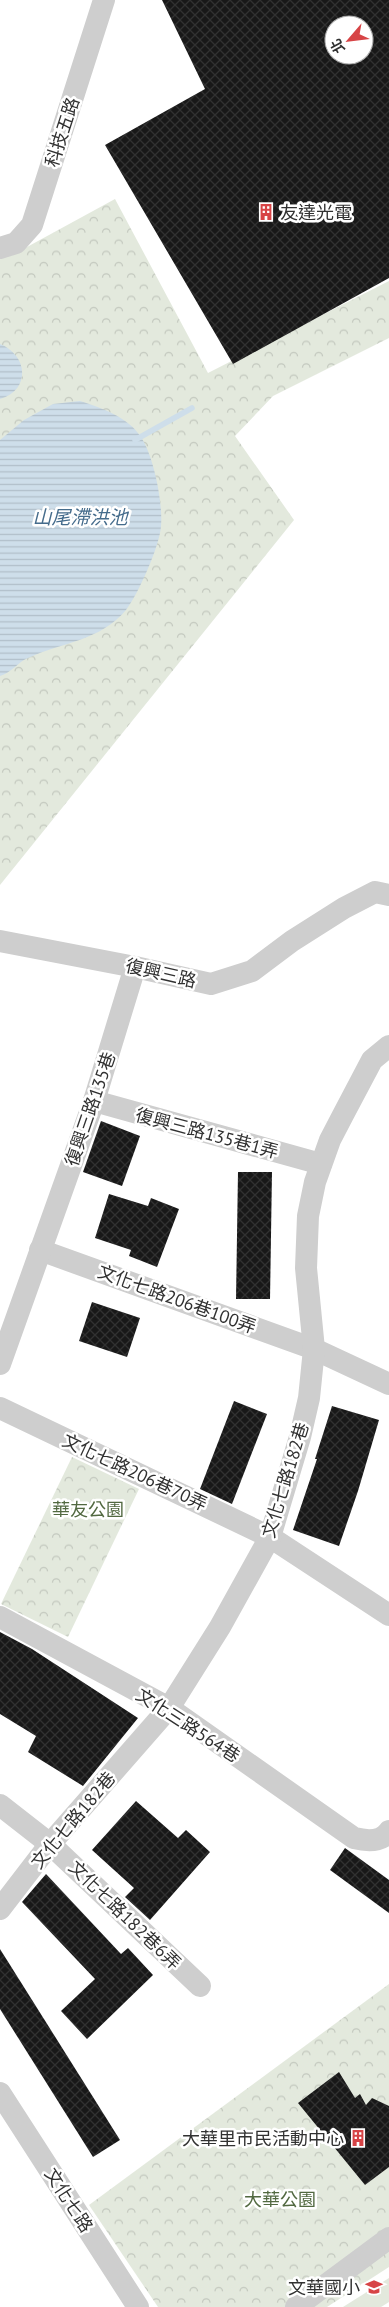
<svg xmlns="http://www.w3.org/2000/svg" width="389" height="2307" font-family="'PT Sans','Noto Sans TC',sans-serif">
<style>
.park{fill:url(#park-crowns)}
.pitch{fill:#e3e9dd}
.water{fill:url(#water-rules)}
.lines{fill:none;stroke-linecap:round;stroke-linejoin:round}
.stream{stroke:#cedeea;stroke-width:5.5}
.building{fill:url(#building-cross-hatch);fill-rule:evenodd}
.minor{stroke:#cecece;stroke-width:22}
.labels{text-anchor:middle;dominant-baseline:central;stroke-width:5;stroke-linejoin:round;paint-order:stroke}
.street-label{font-size:18px;fill:#313131;stroke:#fff}
.poi-label{font-size:18px;fill:#313131;stroke:#fff;text-anchor:end}
.park-label{font-size:18px;fill:#526941;stroke:#fff}
.water-label{font-size:19px;font-style:italic;fill:#456c8c;stroke:#fff}
</style>
<defs>
<pattern id="park-crowns" width="20" height="18" patternUnits="userSpaceOnUse" patternTransform="scale(1.25)"><rect width="20" height="18" fill="#e3e9dd"/><path d="M2 6a3 3 0 1 1 6 0M12 15a3 3 0 1 1 6 0" fill="none" stroke="#c3c8be"/></pattern>
<pattern id="water-rules" width="6" height="5" patternUnits="userSpaceOnUse" patternTransform="scale(1.25)"><rect width="6" height="5" fill="#cedeea"/><path d="M0 2.5h6" fill="none" stroke="#b1bfc9"/></pattern>
<pattern id="building-cross-hatch" width="8" height="8" patternUnits="userSpaceOnUse" patternTransform="scale(1.25)"><rect width="8" height="8" fill="#181818"/><path d="M0 0l8 8M0 8l8-8" fill="none" stroke="#313131"/></pattern>
</defs>
<rect width="100%" height="100%" fill="#fff"/>
<g class="park">
<path d="M115,199L208,373L389,281V338L273,396L235,436L294,520L0,885V258L16,253Z"/>
<path d="M72,1457L139,1489L68,1637L1,1604Z"/>
<path d="M389,1984V2267L327,2307H158L89,2205Z"/>
</g>
<path class="pitch" d="M389,2278V2302L381,2307H343Z"/>
<g class="water">
<path d="M0,344C28,355 31,390 0,399Z"/>
<path d="M80,401C102,408 128,417 141,437C154,457 163,503 161,526C160,545 138,595 126,610C100,641 63,642 28,658C18,662 11,673 0,676V440L24,420L53,404Z"/>
</g>
<g class="lines">
<path class="stream" d="M135,440L192,408"/>
</g>
<g class="building">
<path d="M162,0H389V278L233,364L105,145L205,89ZM334,25H364V55H334Z"/>
<path d="M101,1121L140,1136L122,1186L83,1172Z"/>
<path d="M238,1172H272L270,1299H236Z"/>
<path d="M109,1194L148,1206L151,1198L179,1209L157,1267L129,1256L131,1250L95,1238Z"/>
<path d="M92,1302L140,1318L127,1357L79,1341Z"/>
<path d="M234,1401L267,1414L232,1504L200,1489Z"/>
<path d="M332,1406L379,1420L358,1491L339,1546L293,1530L317,1459H315Z"/>
<path d="M0,1632L32,1649L138,1718L83,1786L28,1752L36,1736L0,1714Z"/>
<path d="M136,1801L178,1838L186,1830L210,1852L150,1920L125,1897L134,1888L92,1850Z"/>
<path d="M345,1848L389,1880V1913L330,1870Z"/>
<path d="M46,1874L121,1954L128,1948L153,1975L87,2039L61,2011L95,1979L22,1902Z"/>
<path d="M0,1949L120,2140L93,2157L0,2009Z"/>
<path d="M339,2072L355,2098L360,2094L366,2105L372,2098L389,2106V2167L365,2185L298,2103Z"/>
</g>
<g class="lines">
<g class="minor">
<path d="M0,248L16,243L32,225L104,0"/>
<path d="M0,941L135,967L211,984L252,971L292,941L344,908L375,892L389,895"/>
<path d="M94,1101L321,1164"/>
<path d="M40,1250L314,1349L389,1384"/>
<path d="M0,1364L94,1101L135,967"/>
<path d="M0,1408L270,1537L389,1615"/>
<path d="M0,1617L169,1708L354,1838C366,1841 381,1843 389,1831"/>
<path d="M0,1805L50,1844L200,1986"/>
<path d="M0,1909L50,1844L169,1708L220,1627L270,1537L300,1437L309,1398L314,1349L306,1268L308,1216L315,1182L330,1140L343,1115L372,1060L389,1046"/>
<path d="M0,2093L138,2307"/>
<path d="M296,2307L389,2238"/>
</g>
</g>
<defs>
<g id="building-bare" transform="scale(1.35)"><path d="M-4-6H4V6H1V3H-1V6H-4ZM-2.5-4.3h1.7v1.8h-1.7ZM.8-4.3h1.7v1.8H.8ZM-2.5-1h1.7V.8h-1.7ZM.8-1h1.7V.8H.8Z" fill="#d74446" stroke="#fff" stroke-width="2.5" paint-order="stroke"/></g>
<g id="school-bare" transform="scale(1.35)"><path d="M0-5L7-2L0 1L-7-2ZM-4 1L0 2.5L4 1V4Q0 6-4 4Z" fill="#d74446" stroke="#fff" stroke-width="2.5" paint-order="stroke"/></g>
</defs>
<g fill-rule="evenodd">
<use href="#building-bare" x="266" y="212"/>
<use href="#building-bare" x="358" y="2138"/>
<use href="#school-bare" x="374" y="2287"/>
</g>
<g class="labels">
<g class="street-label">
<text transform="translate(62 132) rotate(-72)">科技五路</text>
<text transform="translate(161 973) rotate(13)">復興三路</text>
<text transform="translate(90 1109) rotate(-71)">復興三路135巷</text>
<text transform="translate(207 1133) rotate(15)">復興三路135巷1弄</text>
<text transform="translate(177 1299) rotate(20)">文化七路206巷100弄</text>
<text transform="translate(135 1472) rotate(25)">文化七路206巷70弄</text>
<text transform="translate(285 1480) rotate(-73)">文化七路182巷</text>
<text transform="translate(188 1725) rotate(33)">文化三路564巷</text>
<text transform="translate(73 1820) rotate(-50)">文化七路182巷</text>
<text transform="translate(125 1915) rotate(44)">文化七路182巷6弄</text>
<text transform="translate(69 2200) rotate(57)">文化七路</text>
</g>
<g class="poi-label">
<text x="280" y="212" text-anchor="start">友達光電</text>
<text x="344" y="2138">大華里市民活動中心</text>
<text x="360" y="2287">文華國小</text>
</g>
<g class="park-label">
<text x="88" y="1509">華友公園</text>
<text x="280" y="2199">大華公園</text>
</g>
<g class="water-label">
<text x="80" y="517">山尾滯洪池</text>
</g>
</g>
<g transform="translate(349 40) rotate(242)"><circle r="24" fill="#ffffff" stroke="#adadad"/>
<path d="M0-4L9 19L0 12L-9 19Z" fill="#d74446"/>
<text y="-8" font-size="14" font-weight="bold" text-anchor="middle" fill="#313131">北</text>
</g>
</svg>
